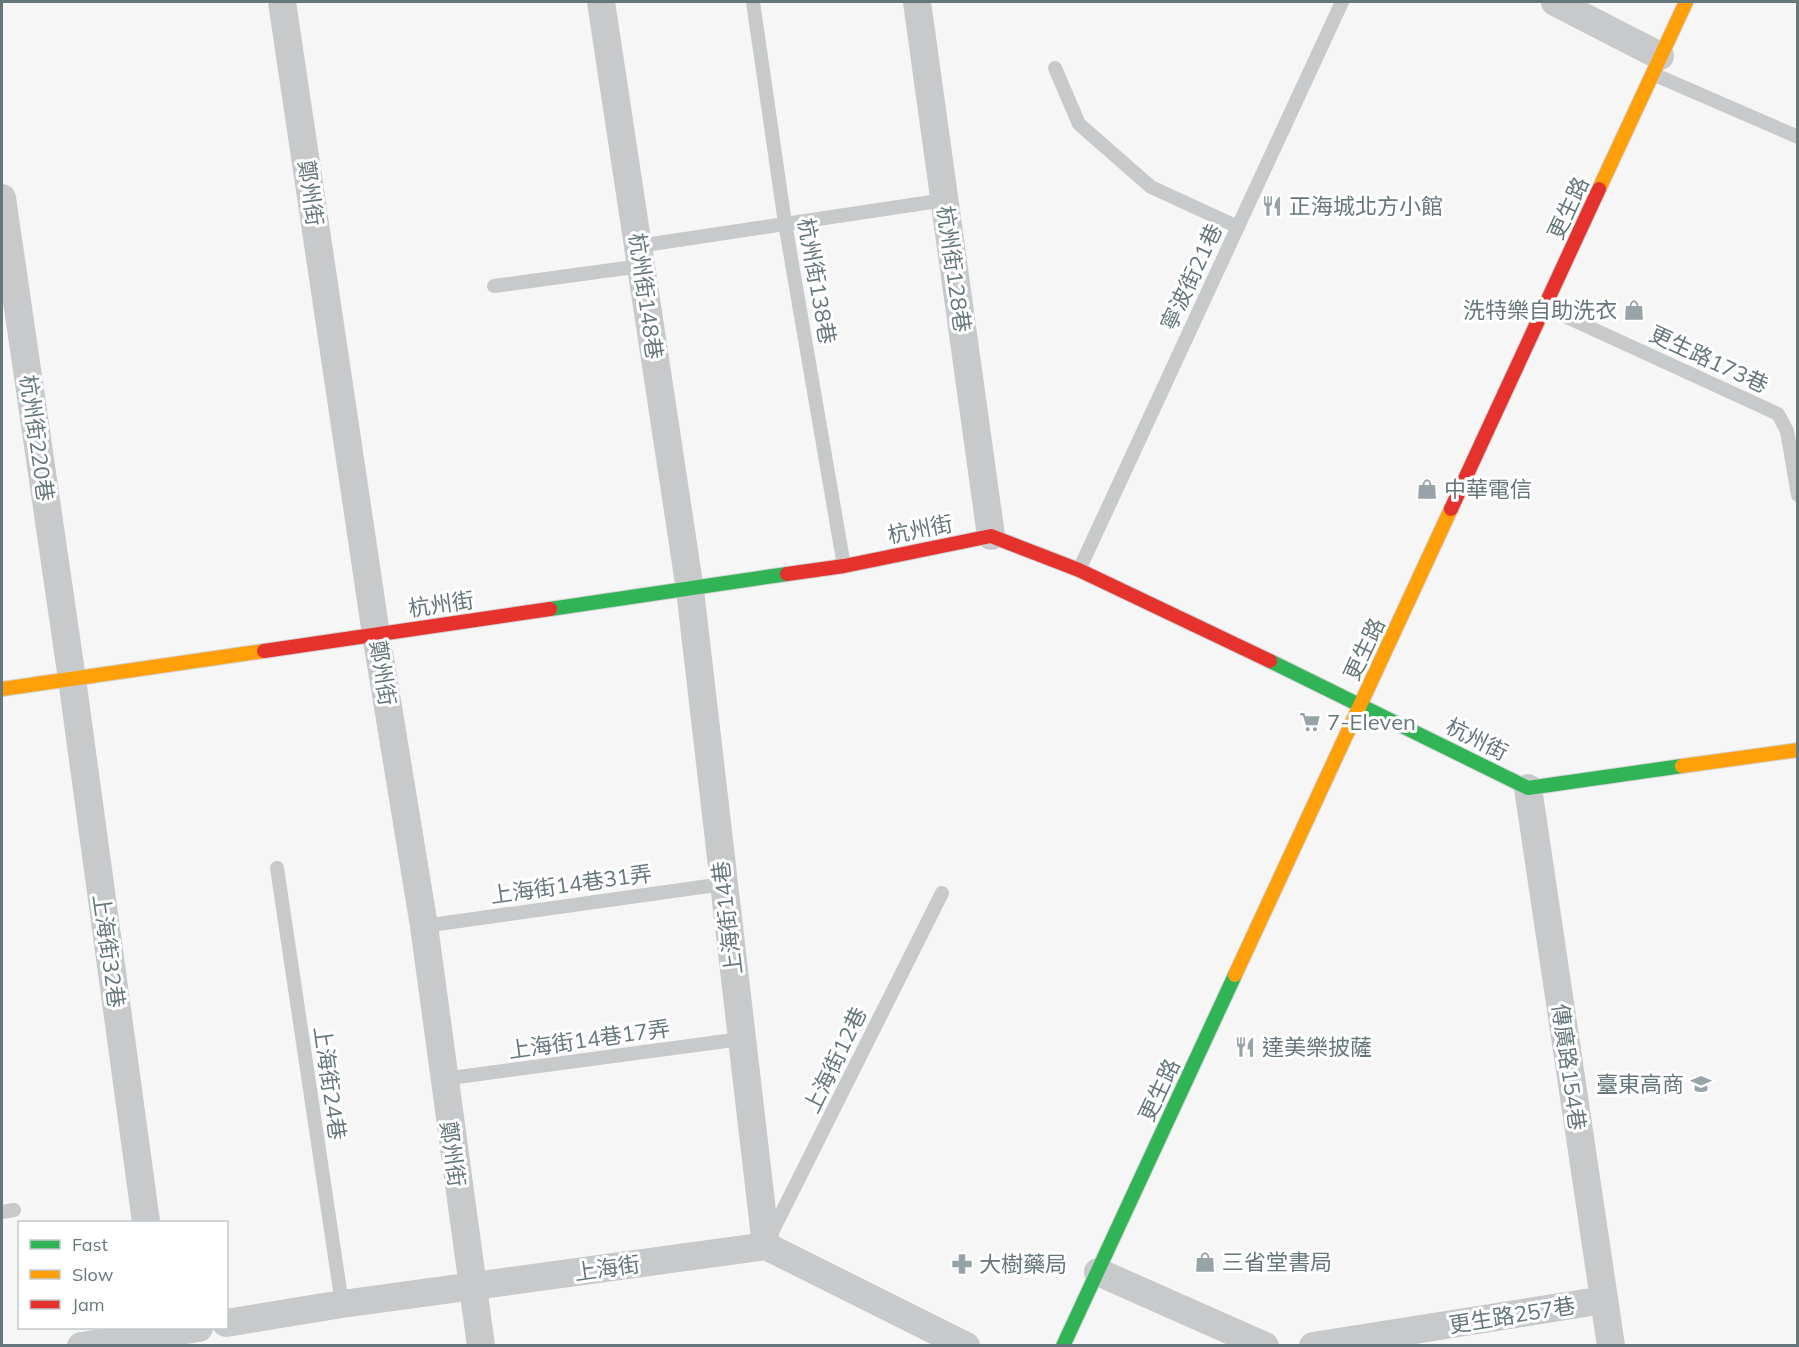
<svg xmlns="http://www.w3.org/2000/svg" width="1799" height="1347" font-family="Mulish,'Noto Sans TC',sans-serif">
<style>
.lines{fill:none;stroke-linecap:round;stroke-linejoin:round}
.fast-casing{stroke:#d1d2d3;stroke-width:16}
.slow-casing{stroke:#d1d2d3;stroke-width:16}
.jam-casing{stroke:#d1d2d3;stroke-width:16}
.lane{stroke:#c7c9ca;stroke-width:14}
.street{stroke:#c7c9ca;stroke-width:28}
.fast{stroke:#30b455;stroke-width:14}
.slow{stroke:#ff9f0a;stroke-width:14}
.jam{stroke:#e5322d;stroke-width:14}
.labels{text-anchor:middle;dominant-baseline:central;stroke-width:6;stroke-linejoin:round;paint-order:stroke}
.street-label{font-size:22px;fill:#66777c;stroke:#fff}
.poi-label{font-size:22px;fill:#66777c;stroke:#fff;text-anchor:start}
</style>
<rect width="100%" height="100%" fill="#f6f6f6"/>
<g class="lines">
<g class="fast-casing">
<g id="fast">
<path d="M550,609L787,574"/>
<path d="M1270,661L1528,788L1682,766"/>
<path d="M1063,1346L1235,975"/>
</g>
</g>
<g class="slow-casing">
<g id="slow">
<path d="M1599,189L1686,2"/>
<path d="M2,689L264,651"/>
<path d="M1682,766L1798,750"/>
<path d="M1235,975L1451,509"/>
</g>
</g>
<g class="jam-casing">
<g id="jam">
<path d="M1451,509L1599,189"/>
<path d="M787,574L844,566L991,536L1079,570L1270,661"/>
<path d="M264,651L550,609"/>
</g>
</g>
<g class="lane">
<path d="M753,2L785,223L844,566"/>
<path d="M1055,68L1079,124L1151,187L1238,227"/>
<path d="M1653,74L1798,137"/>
<path d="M638,246L945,200"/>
<path d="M494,286L641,266"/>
<path d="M1545,307L1778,414L1787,431L1798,495"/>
<path d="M1079,570L1342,2"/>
<path d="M277,868L342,1304"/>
<path d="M424,926L723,884"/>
<path d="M443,1079L741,1039"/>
<path d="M2,1212L14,1210"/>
<path d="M769,1238L942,893"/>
</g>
<g class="street">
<path d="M282,2L376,634L424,926L481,1346"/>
<path d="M601,2L690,590L766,1246"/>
<path d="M917,2L991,536"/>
<path d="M1555,2L1660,56"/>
<path d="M2,198L72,679L146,1222"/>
<path d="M1528,788L1611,1346"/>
<path d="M1098,1272L1265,1346"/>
<path d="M226,1323L342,1304L766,1246L966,1346"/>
<path d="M81,1346L199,1328"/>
<path d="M1313,1346L1604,1300"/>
</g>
<use href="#fast" class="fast"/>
<use href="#slow" class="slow"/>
<use href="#jam" class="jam"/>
</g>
<defs>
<g id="restaurant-bare" transform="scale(1.62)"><path d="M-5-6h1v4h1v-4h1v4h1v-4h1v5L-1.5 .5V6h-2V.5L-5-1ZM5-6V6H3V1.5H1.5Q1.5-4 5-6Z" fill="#98a3a7" stroke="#fff" stroke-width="2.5" paint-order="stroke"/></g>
<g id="shop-bare" transform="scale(1.62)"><path d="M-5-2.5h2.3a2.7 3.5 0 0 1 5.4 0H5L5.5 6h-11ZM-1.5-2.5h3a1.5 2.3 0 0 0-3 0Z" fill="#98a3a7" stroke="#fff" stroke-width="2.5" paint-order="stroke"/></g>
<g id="supermarket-bare" transform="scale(1.62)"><path d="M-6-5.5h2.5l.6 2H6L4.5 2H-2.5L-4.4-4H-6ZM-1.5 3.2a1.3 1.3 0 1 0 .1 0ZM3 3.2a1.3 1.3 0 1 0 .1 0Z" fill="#98a3a7" stroke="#fff" stroke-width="2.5" paint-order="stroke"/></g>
<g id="school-bare" transform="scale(1.62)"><path d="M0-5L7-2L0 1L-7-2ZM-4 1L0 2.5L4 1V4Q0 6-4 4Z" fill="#98a3a7" stroke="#fff" stroke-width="2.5" paint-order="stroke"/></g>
<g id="pharmacy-bare" transform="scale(1.62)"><path d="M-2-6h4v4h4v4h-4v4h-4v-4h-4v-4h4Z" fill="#98a3a7" stroke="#fff" stroke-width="2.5" paint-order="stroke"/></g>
</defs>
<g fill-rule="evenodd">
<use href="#restaurant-bare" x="1272" y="206"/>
<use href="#shop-bare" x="1634" y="310"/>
<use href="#shop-bare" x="1427" y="489"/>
<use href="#supermarket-bare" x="1310" y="722"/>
<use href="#restaurant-bare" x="1245" y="1047"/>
<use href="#school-bare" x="1701" y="1084"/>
<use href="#shop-bare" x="1205" y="1262"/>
<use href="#pharmacy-bare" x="962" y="1264"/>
</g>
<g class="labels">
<g class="street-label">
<text transform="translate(311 193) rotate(82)">鄭州街</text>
<text transform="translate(1568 208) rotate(-65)">更生路</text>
<text transform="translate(954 269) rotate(82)">杭州街128巷</text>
<text transform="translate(1191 277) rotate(-65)">寧波街21巷</text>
<text transform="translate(817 281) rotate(80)">杭州街138巷</text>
<text transform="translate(646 296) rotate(82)">杭州街148巷</text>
<text transform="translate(1709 359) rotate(25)">更生路173巷</text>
<text transform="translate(37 438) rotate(82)">杭州街220巷</text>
<text transform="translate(920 529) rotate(-11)">杭州街</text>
<text transform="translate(441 604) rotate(-8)">杭州街</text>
<text transform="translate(1364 649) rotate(-65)">更生路</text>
<text transform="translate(383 673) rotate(81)">鄭州街</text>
<text transform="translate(1477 739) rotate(27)">杭州街</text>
<text transform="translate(571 884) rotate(-8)">上海街14巷31弄</text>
<text transform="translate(727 918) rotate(-97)">上海街14巷</text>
<text transform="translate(109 951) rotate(82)">上海街32巷</text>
<text transform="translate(589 1039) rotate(-8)">上海街14巷17弄</text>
<text transform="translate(835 1060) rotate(-64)">上海街12巷</text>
<text transform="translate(1569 1067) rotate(82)">傳廣路154巷</text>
<text transform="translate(330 1083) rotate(82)">上海街24巷</text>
<text transform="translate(1159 1090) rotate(-65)">更生路</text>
<text transform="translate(453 1154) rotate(82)">鄭州街</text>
<text transform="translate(607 1268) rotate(-8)">上海街</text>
<text transform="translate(1512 1315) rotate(-9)">更生路257巷</text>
</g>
<g class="poi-label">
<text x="1289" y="206">正海城北方小館</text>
<text x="1617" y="310" text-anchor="end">洗特樂自助洗衣</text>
<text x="1444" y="489">中華電信</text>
<text x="1327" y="722">7-Eleven</text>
<text x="1262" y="1047">達美樂披薩</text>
<text x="1684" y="1084" text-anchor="end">臺東高商</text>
<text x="1222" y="1262">三省堂書局</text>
<text x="979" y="1264">大樹藥局</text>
</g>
</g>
<rect width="1799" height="1347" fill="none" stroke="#66777c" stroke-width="6"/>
<rect x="18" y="1221" width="210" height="108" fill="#ffffff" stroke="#c2c9cb" stroke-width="1.5"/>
<rect x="30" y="1240" width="30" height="9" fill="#30b455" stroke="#c2c9cb" stroke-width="1.5"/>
<text x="72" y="1251" font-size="18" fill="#66777c">Fast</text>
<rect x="30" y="1270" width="30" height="9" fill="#ff9f0a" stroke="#c2c9cb" stroke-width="1.5"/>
<text x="72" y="1281" font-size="18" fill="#66777c">Slow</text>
<rect x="30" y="1300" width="30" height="9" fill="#e5322d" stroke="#c2c9cb" stroke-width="1.5"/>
<text x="72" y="1311" font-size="18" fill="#66777c">Jam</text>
</svg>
